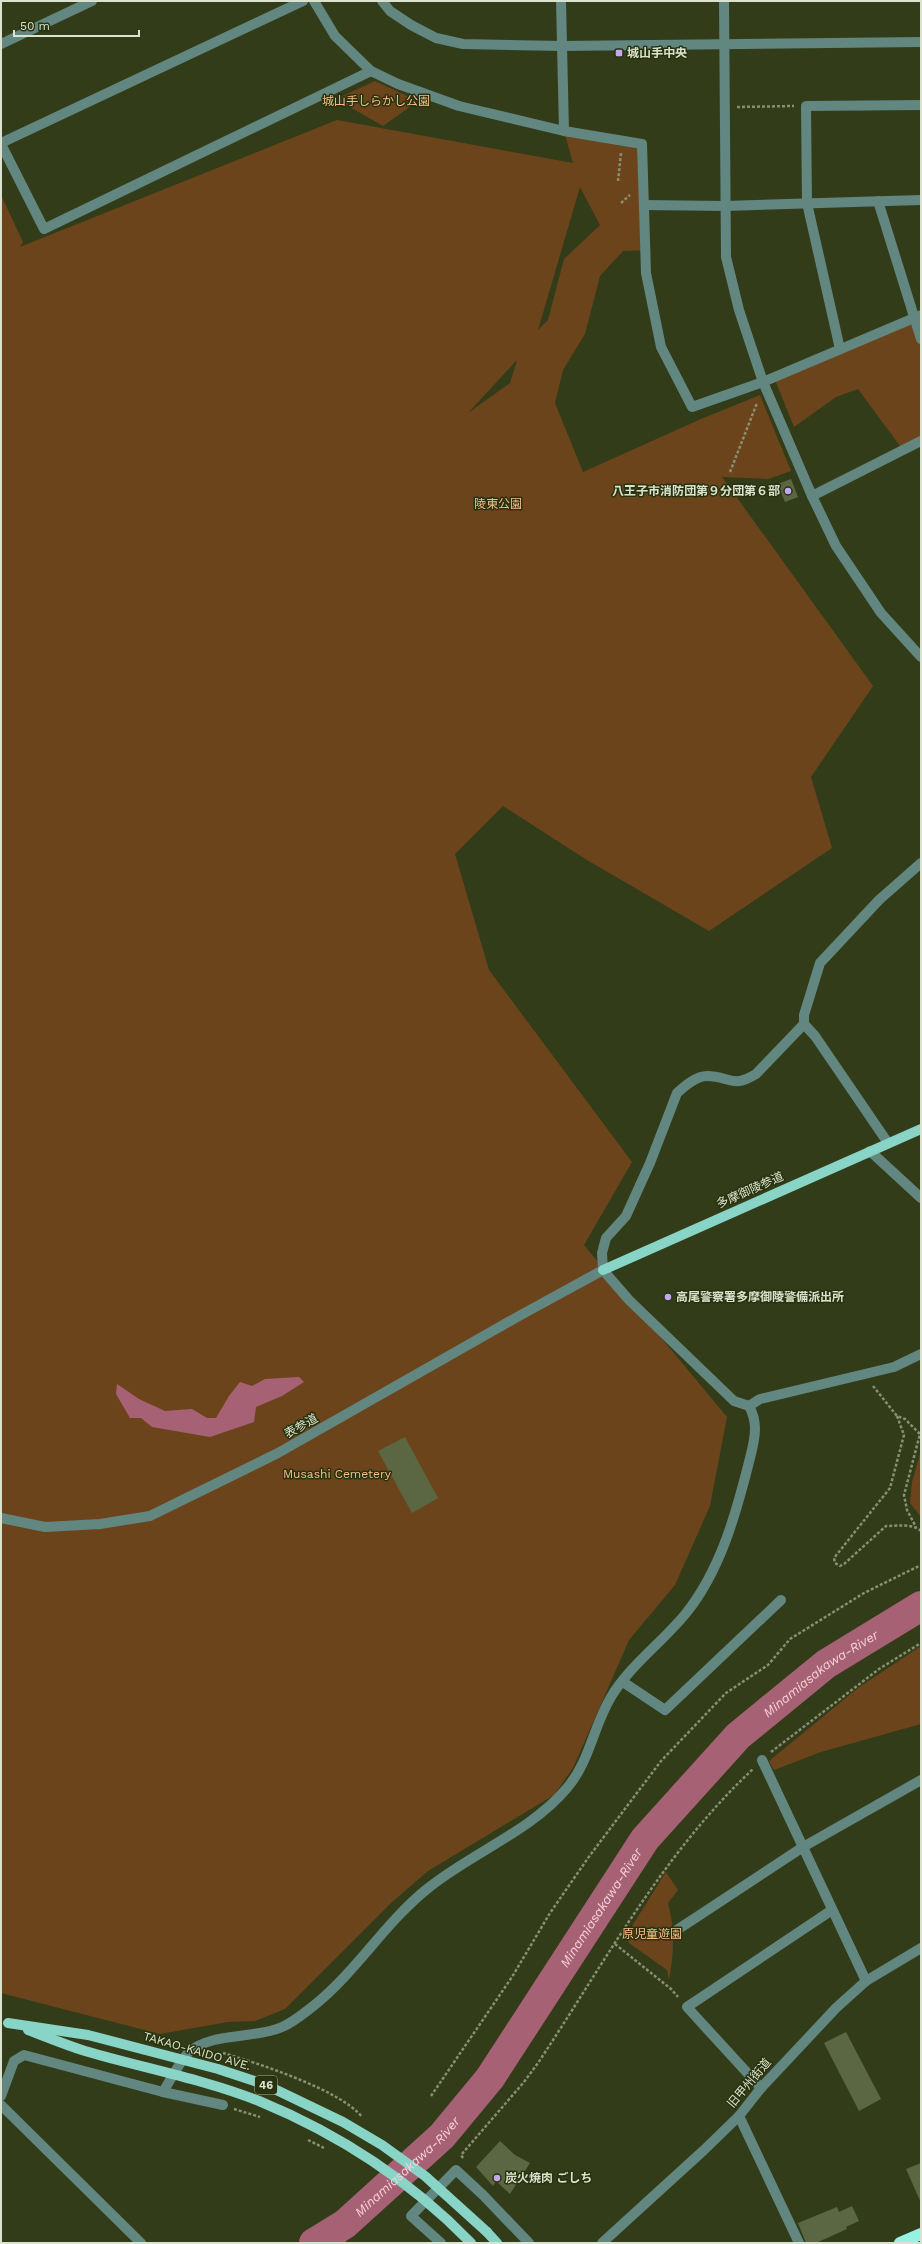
<svg xmlns="http://www.w3.org/2000/svg" width="922" height="2244" font-family="'Work Sans','Noto Sans JP',sans-serif">
<style>
.green{fill:#6c441c;fill-rule:evenodd}
.water{fill:#a66274}
.lines{fill:none;stroke-linecap:round;stroke-linejoin:round}
.stream{stroke:#a66274;stroke-width:5}
.river{stroke:#a66274;stroke-width:30}
.building{fill:#5b6642}
.path{stroke:#878f74;stroke-width:2.5;stroke-dasharray:3 2;stroke-linecap:butt}
.minor{stroke:#628680;stroke-width:10}
.major{stroke:#88d4c7;stroke-width:10}
.highway{stroke:#96f3e4;stroke-width:12}
.major-bridge{stroke:#88d4c7;stroke-width:10}
.poi-dot{fill:#c5a7f1;stroke:#28320f;stroke-width:1.5}
.labels{text-anchor:middle;dominant-baseline:central;stroke-width:3;stroke-linejoin:round;paint-order:stroke}
.shield{fill:#28320f;stroke:#a5ad94;stroke-width:1}
.shield-label{font-size:11px;font-weight:bold;fill:#dbe2cd}
.poi-label{font-size:12px;font-weight:bold;fill:#dbe2cd;stroke:#28320f;text-anchor:start}
.park-label{font-size:12px;fill:#f9be89;stroke:#28320f}
.street-label{font-size:12px;fill:#dbe2cd;stroke:#28320f}
.water-label{font-size:13px;font-style:italic;fill:#fad0da;stroke:#28320f}
</style>
<rect width="100%" height="100%" fill="#323c19"/>
<g class="green">
<path d="M375,81L418,101L383,126L336,99Z"/>
<path d="M337,120L573,163L564,131L642,144L646,250L623,251L600,276L585,334L563,370L555,403L583,472L701,419L760,395L791,471L768,479L722,477L873,686L811,777L832,848L709,931L587,860L503,806L455,854L489,970L632,1162L584,1245L727,1417L710,1506L675,1585L629,1640L573,1768L554,1795L428,1871L391,1903L285,2009L255,2021L228,2022L160,2034L1,1993V195L23,242L20,247ZM580,187L600,225L564,259L548,320L538,330ZM517,360L510,383L468,413Z"/>
<path d="M913,319L921,339V441L903,450L858,389L836,397L794,427L774,377Z"/>
<path d="M921,1450V1517L910,1503L912,1482Z"/>
<path d="M921,1646V1724L821,1752L774,1770L769,1761L858,1688Z"/>
<path d="M666,1872L678,1890L668,1903C675,1929 674,1954 669,1980L667,1970L629,1943L627,1934Z"/>
</g>
<path class="water" d="M299,1377L304,1382L282,1396L256,1407L254,1422L210,1437L152,1427L141,1418H130L116,1394L117,1384L139,1399L165,1411L192,1409L207,1418H216L229,1396L240,1382L252,1386L265,1379Z"/>
<g class="lines">
<path class="stream" d="M343,2243L345,2224"/>
<path class="river" id="s1" d="M314,2243L345,2224L442,2136L490,2078L645,1839L738,1736L826,1664L921,1606"/>
</g>
<g class="building">
<path d="M791,479L798,497L785,502L778,484Z"/>
<path d="M405,1437L438,1498L412,1513L378,1451Z"/>
<path d="M846,2032L881,2099L859,2111L824,2043Z"/>
<path d="M500,2141L515,2155L530,2163L510,2194L496,2181L493,2186L476,2167Z"/>
<path d="M921,2163V2203L906,2169Z"/>
<path d="M852,2206L859,2221L846,2227L847,2229L816,2243H806L798,2223L837,2207L839,2212Z"/>
</g>
<g class="lines">
<g class="path">
<path d="M737,107L794,106"/>
<path d="M618,181L621,153"/>
<path d="M621,203L630,195"/>
<path d="M730,472L757,403"/>
<path d="M873,1386L897,1416L905,1419L920,1434L904,1495L907,1510L916,1527"/>
<path d="M897,1416L904,1435L890,1488L834,1558L835,1563L840,1566L844,1564L886,1526C898,1526 911,1523 921,1531"/>
<path d="M771,1752L879,1669L921,1643"/>
<path d="M615,1944L671,1989L678,1997"/>
<path d="M223,2053C257,2063 341,2090 362,2117"/>
<path d="M431,2096L512,1977L550,1913L588,1858L661,1761L726,1693L768,1665L790,1639L864,1593L921,1565"/>
<path d="M234,2109L260,2117"/>
<path d="M308,2140L324,2148"/>
<path d="M463,2158L461,2155L524,2082L538,2063C605,1962 663,1853 753,1769"/>
</g>
<g class="minor">
<path d="M314,1L335,36L371,71L398,84L459,106L564,131L642,144L646,273L661,347L692,407L763,382L921,315"/>
<path d="M382,1L390,11L411,25L436,38L463,44L562,46L921,42"/>
<path d="M561,1L564,131"/>
<path d="M724,1L726,257L739,310L763,382L812,496L836,546L881,613L921,657"/>
<path d="M1,44L92,1"/>
<path d="M1,143L303,1"/>
<path d="M1,144L44,229L371,71"/>
<path d="M878,201L921,339"/>
<path d="M644,205L725,206L921,200"/>
<path d="M840,349L807,203L806,106L921,105"/>
<path d="M812,496L921,441"/>
<path d="M888,1143L815,1036L804,1024V1015L820,963L879,900L921,863"/>
<path d="M870,1151L921,1198"/>
<path d="M749,1406L760,1399L894,1367L921,1354"/>
<path d="M1,1518L45,1527L100,1524L150,1516L278,1453L519,1316L603,1270"/>
<path d="M623,1682L665,1710L781,1600"/>
<path d="M762,1760L866,1981"/>
<path d="M677,1930L803,1847L921,1780"/>
<path d="M761,2088L687,2007L832,1910"/>
<path d="M163,2092C170,2081 180,2061 189,2052C212,2032 255,2039 282,2027C294,2022 307,2011 317,2003C357,1970 386,1922 427,1889C471,1853 530,1832 567,1788C590,1761 593,1727 611,1697C630,1665 664,1641 687,1612C720,1570 735,1517 748,1466C751,1454 755,1441 755,1429C755,1420 753,1413 749,1406L734,1401L629,1300L603,1270L602,1253L606,1238L626,1216L650,1163L677,1093C685,1086 696,1076 707,1076C729,1076 732,1089 756,1074L804,1024"/>
<path d="M1,2096L14,2061L24,2055L163,2092L223,2105"/>
<path d="M1,2105L141,2243"/>
<path d="M739,2116L799,2243"/>
<path d="M441,2243L411,2216L456,2170L483,2195L529,2243"/>
<path d="M602,2243L704,2150L739,2116L761,2088L836,2008L866,1981L921,1948"/>
</g>
<g class="major">
<path d="M603,1270L921,1129"/>
<path d="M487,2232L497,2243"/>
</g>
<path class="highway" d="M900,2243L921,2234"/>
<g class="major-bridge">
<path d="M8,2023L88,2035L218,2069L264,2084L343,2122L382,2145L425,2176L487,2232"/>
<path d="M28,2030C47,2037 66,2045 85,2051C143,2068 203,2079 259,2101C339,2134 411,2181 471,2243"/>
</g>
</g>
<g class="poi-dot">
<rect x="615" y="49" width="8" height="8" rx="2"/>
<circle cx="788" cy="491" r="4"/>
<circle cx="668" cy="1297" r="4"/>
<circle cx="497" cy="2178" r="4"/>
</g>
<g class="labels">
<rect class="shield" x="255" y="2076" width="22" height="18" rx="3"/>
<g class="shield-label">
<text x="266" y="2085">46</text>
</g>
<g class="poi-label">
<text x="627" y="53">城山手中央</text>
<text x="780" y="491" text-anchor="end">八王子市消防団第９分団第６部</text>
<text x="676" y="1297">高尾警察署多摩御陵警備派出所</text>
<text x="505" y="2178">炭火焼肉 ごしち</text>
</g>
<g class="park-label">
<text x="376" y="101">城山手しらかし公園</text>
<text x="498" y="504">陵東公園</text>
<text x="337" y="1474">Musashi Cemetery</text>
<text x="652" y="1934">原児童遊園</text>
</g>
<g class="street-label">
<text transform="translate(750 1190) rotate(-24)">多摩御陵参道</text>
<text transform="translate(301 1426) rotate(-29)">表参道</text>
<text transform="translate(197 2051) rotate(16)">TAKAO-KAIDO AVE.</text>
<text transform="translate(749 2083) rotate(-50)">旧甲州街道</text>
</g>
<g class="water-label">
<text stroke="none"><textPath href="#s1" startOffset="770">Minamiasakawa-River</textPath></text>
<text stroke="none"><textPath href="#s1" startOffset="446">Minamiasakawa-River</textPath></text>
<text stroke="none"><textPath href="#s1" startOffset="121">Minamiasakawa-River</textPath></text>
</g>
</g>
<rect width="922" height="2244" fill="none" stroke="#dbe2cd" stroke-width="4"/>
<path d="M14 30v6h125v-6" fill="none" stroke="#dbe2cd" stroke-width="2"/>
<text x="20" y="30" font-size="12" fill="#dbe2cd" stroke="#28320f" stroke-width="3" paint-order="stroke">50 m</text>
</svg>
